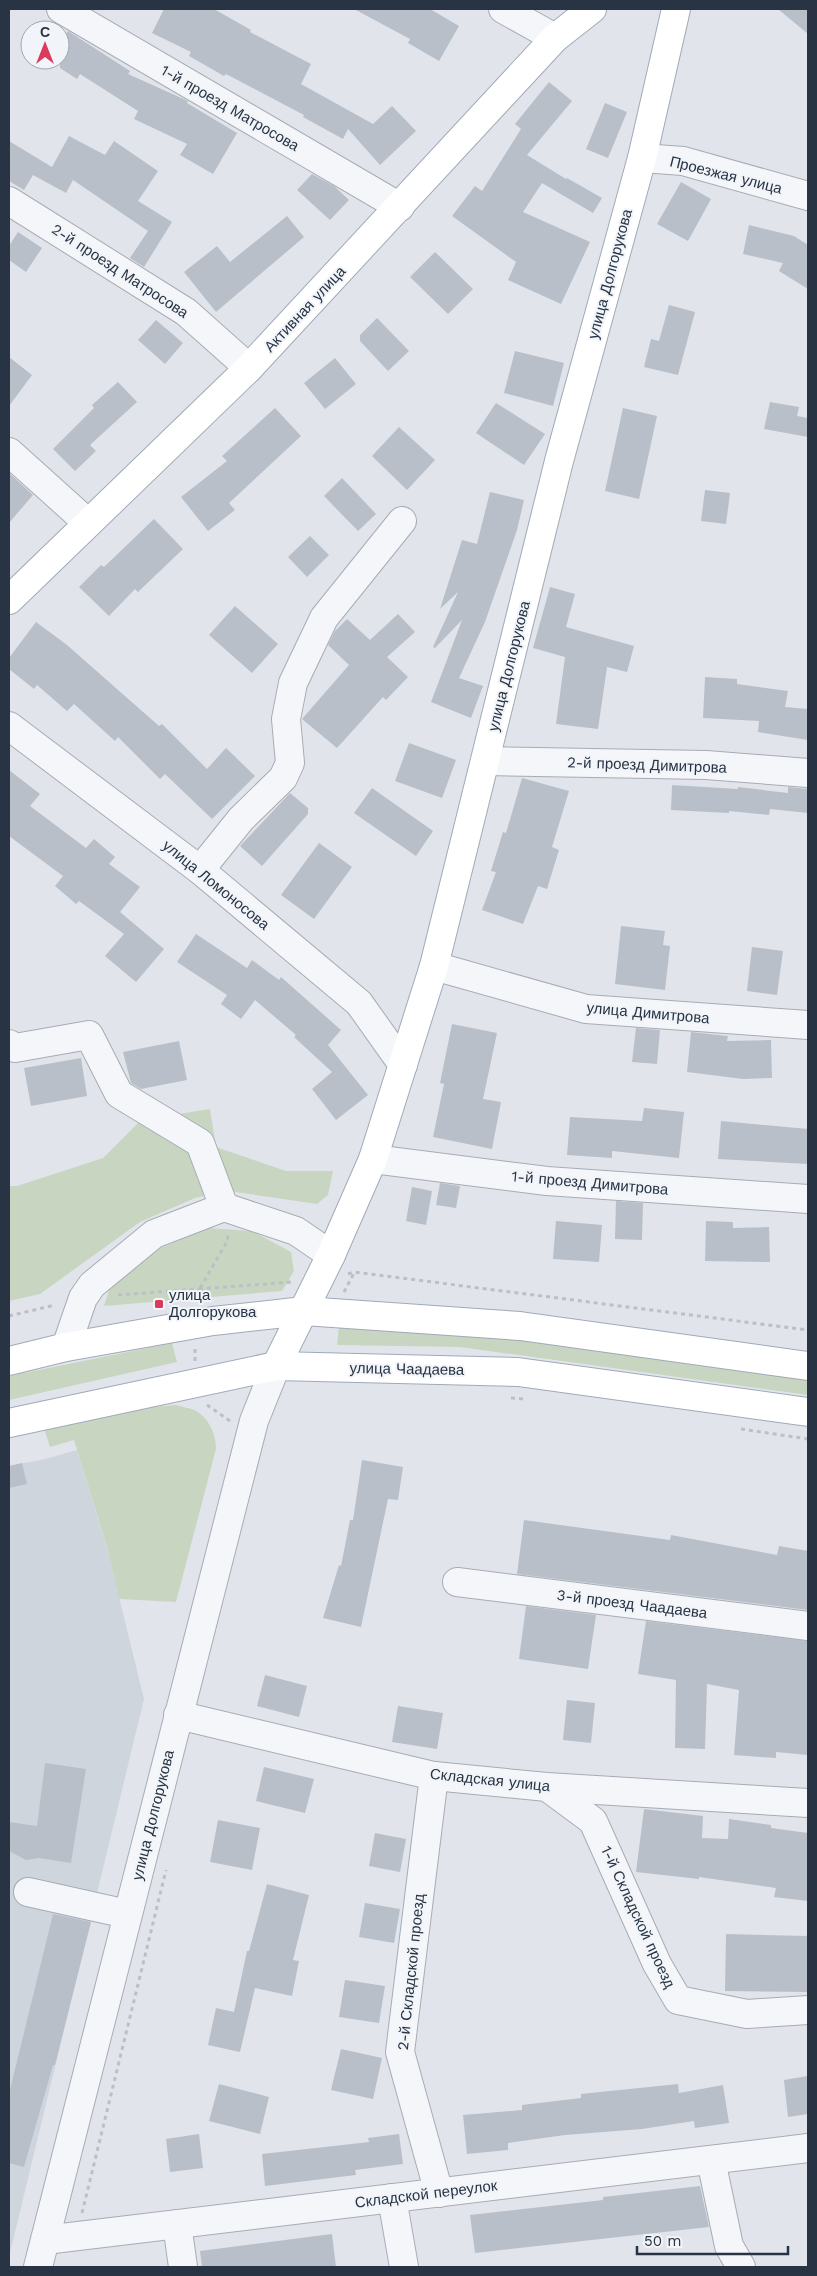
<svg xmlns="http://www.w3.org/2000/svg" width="817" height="2276" font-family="'Work Sans',sans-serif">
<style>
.built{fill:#cfd5dd}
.green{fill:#c8d6c1}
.building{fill:#b8bfc9}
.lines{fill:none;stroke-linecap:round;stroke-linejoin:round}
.minor-casing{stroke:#a6acb6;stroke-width:30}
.major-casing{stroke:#9faab8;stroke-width:30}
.path{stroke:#bbc0c6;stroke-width:3;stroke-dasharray:4 4;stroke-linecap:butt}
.minor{stroke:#f4f6f9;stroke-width:28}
.major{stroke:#fff;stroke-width:28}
.poi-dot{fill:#da3b5c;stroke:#f1f4f8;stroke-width:2}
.labels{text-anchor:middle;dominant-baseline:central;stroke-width:4;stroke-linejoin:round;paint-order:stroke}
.street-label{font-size:15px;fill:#283444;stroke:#f1f4f8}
.poi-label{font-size:15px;fill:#283444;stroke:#f1f4f8;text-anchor:start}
</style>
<rect width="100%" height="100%" fill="#e1e5eb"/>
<path class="built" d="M77,1450L107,1548L144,1699L9,2257V1466L45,1459Z"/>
<g class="green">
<path d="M210,1109L216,1147L286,1171H333L328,1195L317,1204L229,1191L195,1198L140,1222L40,1294L9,1301V1186H17L103,1158L141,1120Z"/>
<path d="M209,1228L252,1231L291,1252L294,1271L282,1291L104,1306L110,1287L144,1255Z"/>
<path d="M339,1327L477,1333L808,1377V1395L460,1347L337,1345Z"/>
<path d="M172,1343L177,1362L9,1400V1376Z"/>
<path d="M176,1405C182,1407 191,1408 196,1411C208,1417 217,1436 216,1449L176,1602L119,1599L107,1547L74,1440L50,1447L44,1428L139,1408Z"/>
</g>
<g class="building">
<path d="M164,9H214L251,30L250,32L311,64L301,84L373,124L392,106L416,131L380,165L348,129L343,139L303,117L304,115L226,74L224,76L189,56L191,52L152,33Z"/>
<path d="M354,9H430L459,26L439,61L408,43L410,39Z"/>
<path d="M778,9H808V34Z"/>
<path d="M68,31L130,71L128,74L188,101L187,103L237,133L213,174L180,155L187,144L134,119L138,111L80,74L77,79L60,68V44Z"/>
<path d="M549,82L572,101L527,155L566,179L567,178L602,198L593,213L542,183L523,212L590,242L561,304L508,280L516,262L452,216L475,186L482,191L521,129L515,124Z"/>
<path d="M605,103L627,112L608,158L586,149Z"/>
<path d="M69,136L105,155L114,141L158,171L138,201L172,222L144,267L130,258L148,231L73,180L66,193L33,175L24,190L9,181V141L52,167Z"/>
<path d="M312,174L334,186L349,200L330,220L297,190Z"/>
<path d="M681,182L711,199L688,241L657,224Z"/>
<path d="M287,216L304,237L216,312L184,272L217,246L230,262Z"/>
<path d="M749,225L794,236L808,245V289L779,271L783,263L743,254Z"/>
<path d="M18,232L42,248L26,272L9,260V246Z"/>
<path d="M435,252L473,289L448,314L410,277Z"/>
<path d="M669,305L695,312L678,375L644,367L651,339L659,341Z"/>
<path d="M377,318L409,351L388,371L360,341V335Z"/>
<path d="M156,320L183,343L165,364L138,340Z"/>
<path d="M515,351L564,363L553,406L504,393Z"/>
<path d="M9,357L32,375L9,406Z"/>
<path d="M335,358L356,384L325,409L304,383Z"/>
<path d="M118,382L137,402L90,445L96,451L75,471L53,449L94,408L92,405Z"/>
<path d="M770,402L799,407L797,416L808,418V437L764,429Z"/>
<path d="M496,403L545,434L524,465L476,433Z"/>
<path d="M275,408L301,436L229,503L235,510L208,531L181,497L227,461L222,456Z"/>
<path d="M623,408L657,416L639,499L605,491Z"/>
<path d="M399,427L435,460L407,490L372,456Z"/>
<path d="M9,473L33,495L9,523Z"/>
<path d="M342,478L376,514L358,531L324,496Z"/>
<path d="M705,490L730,493L726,524L701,521Z"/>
<path d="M490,492L524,500L517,530L485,622L459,678L483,686L471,718L431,702L462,620L435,648L433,647L458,592L440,609L462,540L477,544Z"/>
<path d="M154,519L183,549L138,592L135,589L109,616L79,587L101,565L104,567Z"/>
<path d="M310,536L329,555L307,577L288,557Z"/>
<path d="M550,587L575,594L566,627L634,646L627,672L607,667L598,729L556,724L565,657L533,648Z"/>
<path d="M235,606L278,644L252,673L209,635Z"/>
<path d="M398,614L415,632L387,657L408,677L386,700L383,697L337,748L302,719L349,665L328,645L335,631L347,619L370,640Z"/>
<path d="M36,622L67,645L159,726L162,724L207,769L226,748L255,776L212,819L165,774L160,779L118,737L115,741L74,704L67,711L37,685L34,689L9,669V658Z"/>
<path d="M705,677L737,679V684L788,691L785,707L808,709V740L758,732L759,721L703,718Z"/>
<path d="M409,743L456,760L442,798L395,781Z"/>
<path d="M9,770L40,794L30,806L86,848L94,839L115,857L109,864L140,887L120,912L164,949L136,982L105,956L124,934L79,901L76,904L55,886L63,876L9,836Z"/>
<path d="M522,778L569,791L552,847L559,850L547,889L538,886L523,924L482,910L496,872L491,871L503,832L506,833Z"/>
<path d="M672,785L738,789V787L788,793V787L808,789V813L770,809L769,815L729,811V813L671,810Z"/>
<path d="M372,788L433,831L416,856L354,813Z"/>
<path d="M290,793L308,808V814L262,866L240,846Z"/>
<path d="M319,843L352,867L314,919L281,895Z"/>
<path d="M621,926L665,931L663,945L670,946L665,990L615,984Z"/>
<path d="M196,934L247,968L252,960L279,980L281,977L341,1030L328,1045L368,1095L336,1120L312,1089L332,1072L294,1037L296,1035L255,1000L241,1019L221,1004L227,995L177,962Z"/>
<path d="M752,947L783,951L777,995L747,991Z"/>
<path d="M452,1024L497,1033L483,1099L501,1102L492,1149L433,1137L444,1084L440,1083Z"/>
<path d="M636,1028L660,1030L657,1064L632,1062Z"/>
<path d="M691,1032L728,1036L727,1041L771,1040L772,1078L743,1079L687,1072Z"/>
<path d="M179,1041L187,1080L141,1089L131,1083L123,1052Z"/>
<path d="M81,1058L87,1096L31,1106L24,1068Z"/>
<path d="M644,1108L684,1112L679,1158L612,1151V1158L567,1155L570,1117L642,1121Z"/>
<path d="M721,1121L808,1129V1164L718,1159Z"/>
<path d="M440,1183L460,1186L456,1208L436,1205Z"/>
<path d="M412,1187L432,1191L426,1225L406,1221Z"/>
<path d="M616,1201L643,1203L642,1240L615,1239Z"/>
<path d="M556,1221L602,1225L599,1262L553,1259Z"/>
<path d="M706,1221L733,1222V1228L769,1227L770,1262L705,1261Z"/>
<path d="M362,1460L403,1467L398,1500L388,1499L361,1627L323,1618L339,1565L341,1566L350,1520H353Z"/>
<path d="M22,1463L27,1484L9,1488V1466Z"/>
<path d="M524,1520L670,1540L671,1535L777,1555L779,1546L808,1551V1610L517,1574Z"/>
<path d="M526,1606L596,1615L588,1669L519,1659Z"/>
<path d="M646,1621L808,1641V1755L776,1752V1758L734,1755L739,1690L707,1684L705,1749L675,1748L676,1680L638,1674Z"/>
<path d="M265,1675L307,1686L299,1717L257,1706Z"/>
<path d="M567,1700L595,1703L591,1743L563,1740Z"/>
<path d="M398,1706L443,1713L437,1749L392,1742Z"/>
<path d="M45,1763L86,1769L71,1863L39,1858L26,1860L9,1851V1822L37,1826Z"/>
<path d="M264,1767L314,1779L305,1813L256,1801Z"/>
<path d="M644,1809L703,1816L702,1838L728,1839L729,1819L771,1825V1828L808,1833V1901L774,1897L776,1888L699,1877V1879L636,1872Z"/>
<path d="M218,1820L260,1828L252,1870L210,1862Z"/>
<path d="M375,1833L406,1839L400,1872L369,1866Z"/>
<path d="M267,1884L309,1895L293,1960L299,1961L292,1996L255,1988L240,2052L208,2045L216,2008L234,2012L247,1951H249Z"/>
<path d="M365,1903L400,1909L394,1943L359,1937Z"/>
<path d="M53,1914L91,1922L55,2065H53L24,2167L9,2163V2094Z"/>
<path d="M726,1934L808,1936V1992L725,1991Z"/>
<path d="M345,1980L385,1986L379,2023L339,2017Z"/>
<path d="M341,2049L382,2058L373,2099L331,2090Z"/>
<path d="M808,2076V2114L788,2117L784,2080Z"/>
<path d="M219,2084L269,2097L260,2134L209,2121Z"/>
<path d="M678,2084L679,2093L723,2085L729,2123L695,2128L694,2121L642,2129L565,2135L508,2143V2150L467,2154L463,2115L522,2110V2105L581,2098V2094Z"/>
<path d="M199,2134L203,2168L170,2172L166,2139Z"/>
<path d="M399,2134L403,2164L355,2170L356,2175L265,2186L262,2154L369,2142L368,2138Z"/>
<path d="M700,2186L709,2227L475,2253L470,2215L603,2200V2197Z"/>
<path d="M332,2234L336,2267H202L200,2251Z"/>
</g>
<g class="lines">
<g class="minor-casing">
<g id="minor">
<path d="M61,9L400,207"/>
<path d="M503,9L555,38"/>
<path d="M642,158L683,161L808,196"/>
<path d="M9,201L186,312L249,368"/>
<path d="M9,452L88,523"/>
<path d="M9,726L200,870L359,1003L403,1065"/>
<path d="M486,761L706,765L808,773"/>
<path d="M200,870L241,819L283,778L290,763L286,719L293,683L324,618L402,521"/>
<path d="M434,966L586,1009L808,1025"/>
<path d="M9,1044L15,1048L89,1035L119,1094L200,1143L224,1207"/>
<path d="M373,1159L547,1181L808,1199"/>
<path d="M66,1347L83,1298L92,1285L154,1234L224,1207L296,1231L331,1255"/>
<path d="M457,1582L808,1626"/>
<path d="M178,1715L434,1776L547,1787L808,1803"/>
<path d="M434,1776L400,2052L439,2193"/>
<path d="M547,1787L593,1821L657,1964L678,2000L747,2014L808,2010"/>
<path d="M28,1892L127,1914"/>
<path d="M711,2160L729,2246L741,2267"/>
<path d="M392,2198L404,2267"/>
<path d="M177,2224L183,2267"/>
<path d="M45,2240L808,2148"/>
<path d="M38,2267L254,1421L276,1366"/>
</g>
</g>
<g class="major-casing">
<g id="major">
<path d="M9,600L249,368L555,38L592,9"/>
<path d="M9,1361L66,1347L213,1321L304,1311L520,1326L808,1366"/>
<path d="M276,1366L331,1255L373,1159L434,966L559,461L642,158L676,9"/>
<path d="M9,1423L276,1366L518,1372L808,1412"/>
</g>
</g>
<g class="path">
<path d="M348,1274L354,1272L808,1330"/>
<path d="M200,1288L228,1240L227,1232"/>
<path d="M199,1289L292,1282"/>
<path d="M344,1292L354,1273"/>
<path d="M118,1295L199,1289L198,1301"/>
<path d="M9,1316L55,1305"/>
<path d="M195,1361V1347"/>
<path d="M511,1398L524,1399"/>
<path d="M207,1405L230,1421"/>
<path d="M741,1429L808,1439"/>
<path d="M82,2213L166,1870"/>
</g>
<use href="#minor" class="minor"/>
<use href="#major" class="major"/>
</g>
<rect class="poi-dot" x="154" y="1299" width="10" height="10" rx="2.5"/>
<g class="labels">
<g class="street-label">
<text transform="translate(230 108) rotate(30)">1-й проезд Матросова</text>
<text transform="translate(726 175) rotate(14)">Проезжая улица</text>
<text transform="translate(120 271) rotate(33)">2-й проезд Матросова</text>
<text transform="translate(610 274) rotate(-75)">улица Долгорукова</text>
<text transform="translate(305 309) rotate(-47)">Активная улица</text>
<text transform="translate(509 666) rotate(-76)">улица Долгорукова</text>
<text transform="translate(647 765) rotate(2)">2-й проезд Димитрова</text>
<text transform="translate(216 885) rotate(39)">улица Ломоносова</text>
<text transform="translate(648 1013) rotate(5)">улица Димитрова</text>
<text transform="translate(590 1183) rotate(5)">1-й проезд Димитрова</text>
<text transform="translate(407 1369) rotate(1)">улица Чаадаева</text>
<text transform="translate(632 1604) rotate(7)">3-й проезд Чаадаева</text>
<text transform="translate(490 1780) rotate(6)">Складская улица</text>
<text transform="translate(153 1815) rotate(-76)">улица Долгорукова</text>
<text transform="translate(638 1917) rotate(65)">1-й Складской проезд</text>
<text transform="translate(411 1972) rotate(-84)">2-й Складской проезд</text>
<text transform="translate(426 2194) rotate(-7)">Складской переулок</text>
</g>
<g class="poi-label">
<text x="169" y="1295">улица<tspan x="169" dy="17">Долгорукова</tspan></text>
</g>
</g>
<rect width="817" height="2276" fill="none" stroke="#283444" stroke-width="20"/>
<g transform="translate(45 45)"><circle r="24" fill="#f1f4f8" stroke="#a1a7b0"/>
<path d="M0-4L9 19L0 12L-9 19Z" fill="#da3b5c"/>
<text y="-8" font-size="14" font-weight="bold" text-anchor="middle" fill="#283444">С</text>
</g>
<path d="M637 2246v8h151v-8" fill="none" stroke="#283444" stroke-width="2.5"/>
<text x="644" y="2246" font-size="15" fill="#283444" stroke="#f1f4f8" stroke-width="4" paint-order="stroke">50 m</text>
</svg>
